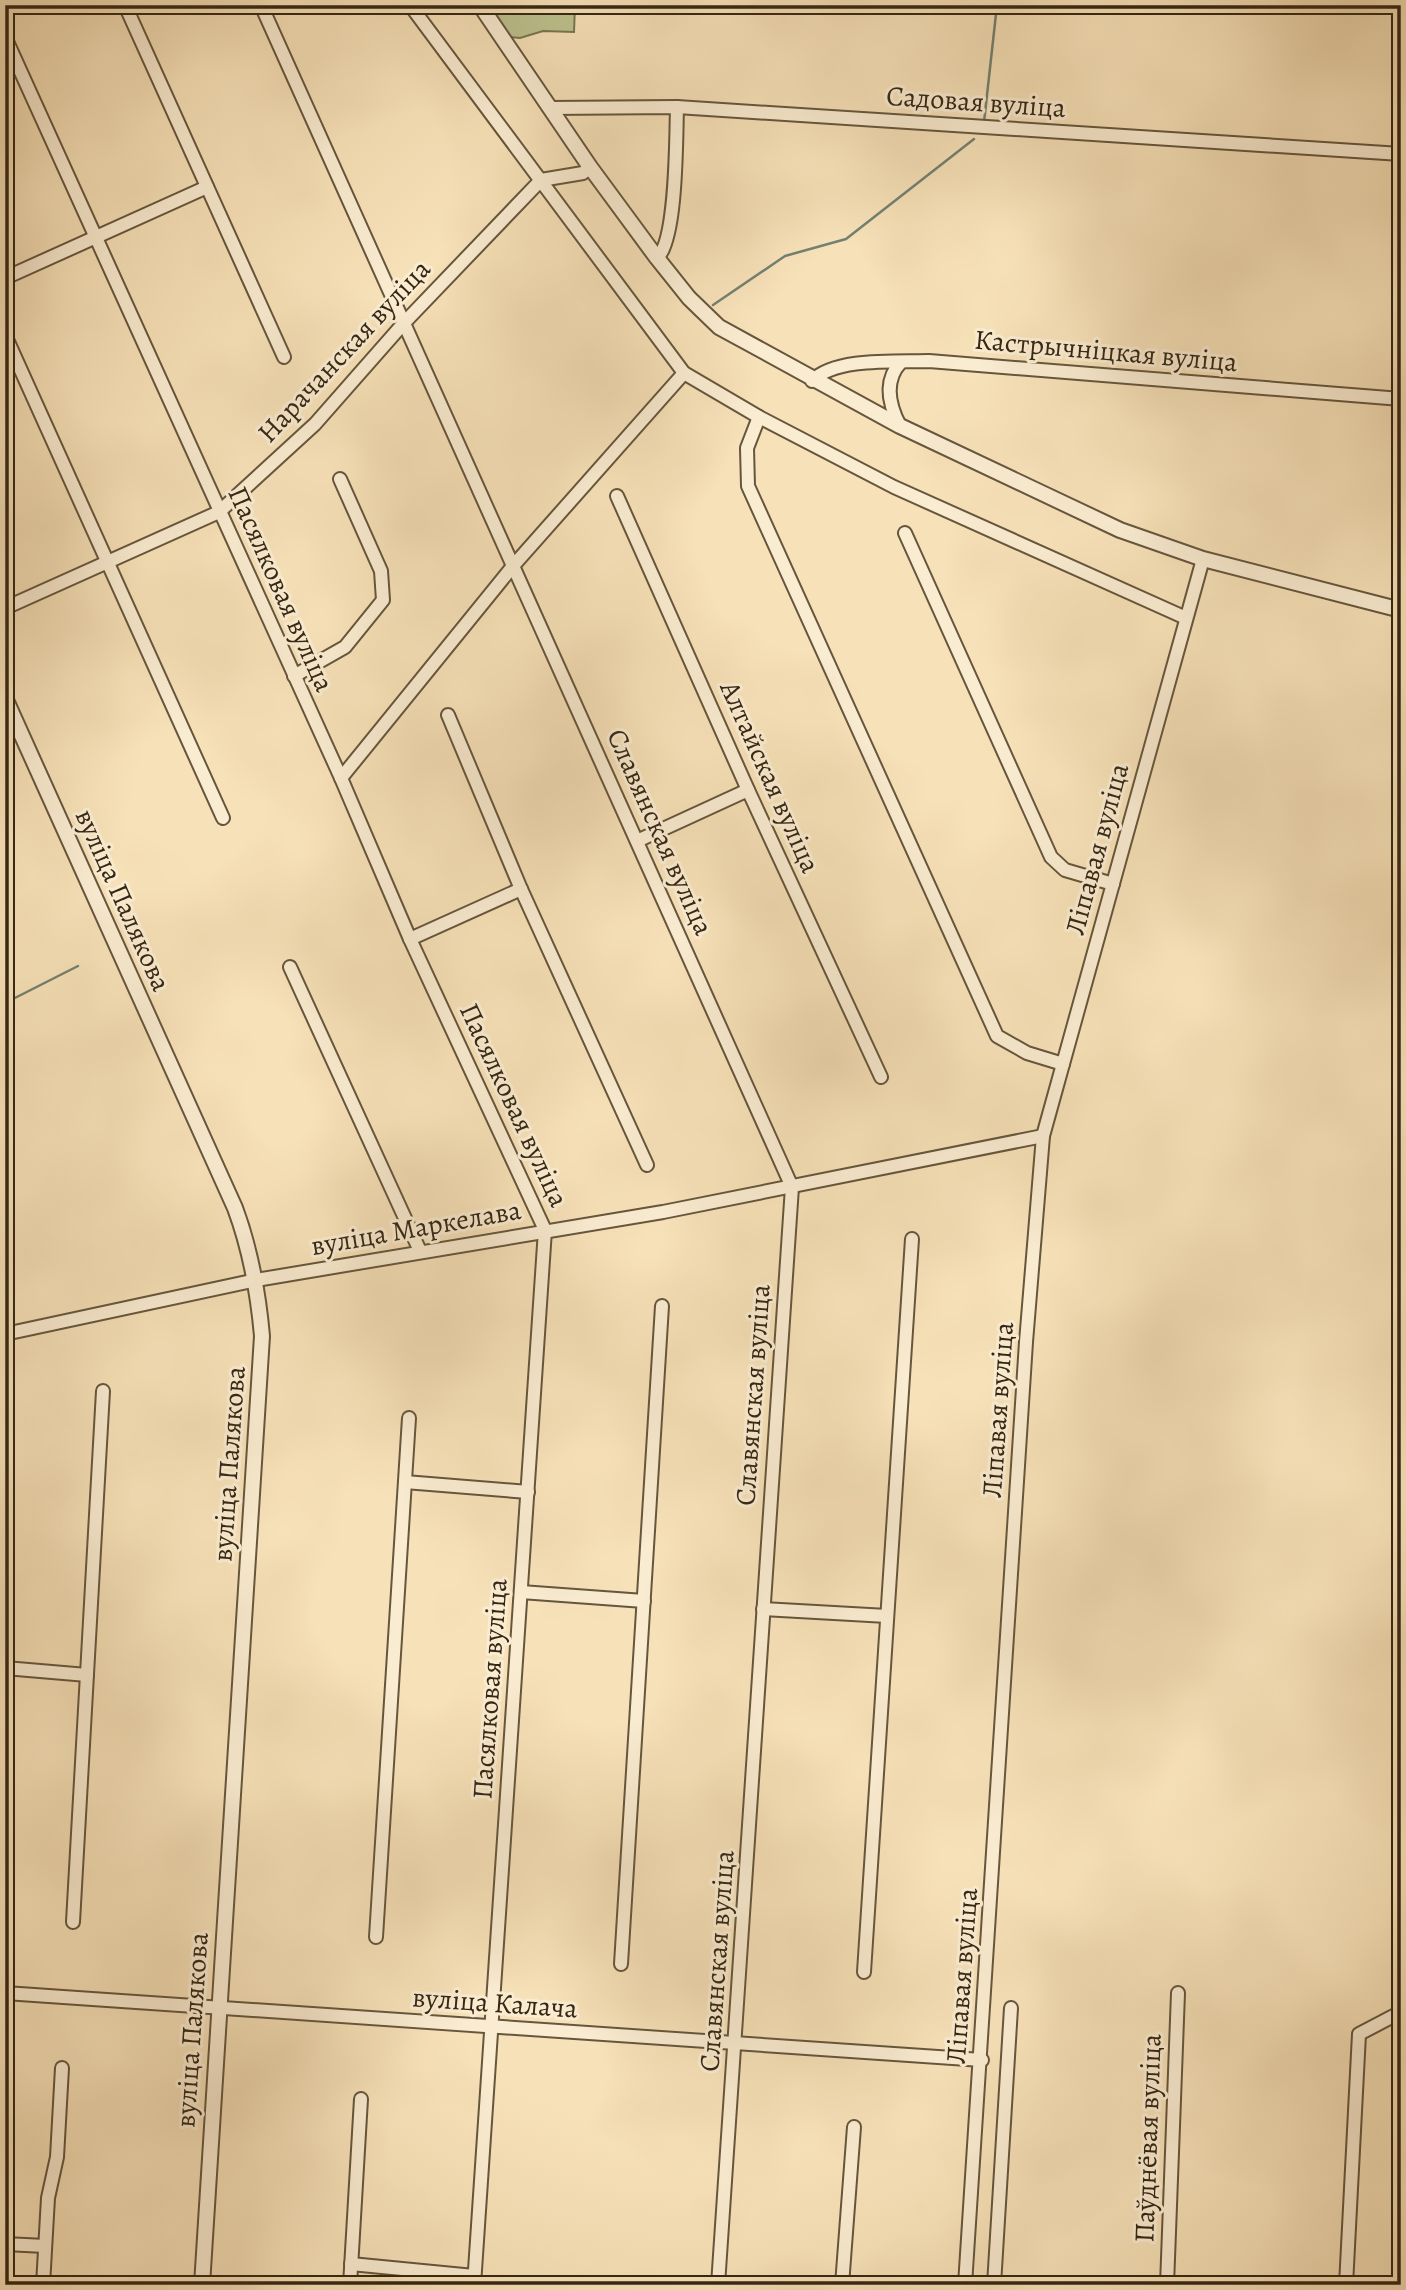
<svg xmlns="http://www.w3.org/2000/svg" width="1406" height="2290" font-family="Alegreya,serif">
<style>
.green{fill:#bdc38f;stroke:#797552;stroke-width:2}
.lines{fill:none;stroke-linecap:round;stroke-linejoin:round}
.stream{stroke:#738172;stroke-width:2.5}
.minor-casing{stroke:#66563d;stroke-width:16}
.tertiary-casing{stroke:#66563d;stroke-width:18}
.minor{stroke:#faecd1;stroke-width:12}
.tertiary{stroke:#faecd1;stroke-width:14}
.labels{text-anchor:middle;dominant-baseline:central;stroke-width:6;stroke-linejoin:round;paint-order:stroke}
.street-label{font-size:28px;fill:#352714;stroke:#faecd1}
</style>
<rect width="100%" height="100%" fill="#f7e1b8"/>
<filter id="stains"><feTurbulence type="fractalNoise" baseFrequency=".00286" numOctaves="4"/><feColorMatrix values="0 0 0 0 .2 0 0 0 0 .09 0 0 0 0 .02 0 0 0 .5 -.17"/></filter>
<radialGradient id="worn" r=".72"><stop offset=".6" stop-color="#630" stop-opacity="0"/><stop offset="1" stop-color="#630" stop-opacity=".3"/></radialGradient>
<path class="green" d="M485,5H575L574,32L543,31L520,38L510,37Z"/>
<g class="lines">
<g class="stream">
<path d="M984,122L997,5"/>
<path d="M713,305L785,256L846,239L974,139"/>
<path d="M5,1003L78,966"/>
</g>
<g class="minor-casing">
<g id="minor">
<path d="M125,5L284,357"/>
<path d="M261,5L792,1187L718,2285"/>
<path d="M410,5L684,373L759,417L894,487L1186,618"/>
<path d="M5,37L341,778L410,939L545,1230L474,2285"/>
<path d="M549,108L677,107L1401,154"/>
<path d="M657,258C677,241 676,137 677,107"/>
<path d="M5,278L207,187"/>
<path d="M5,335L223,818"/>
<path d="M812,381C835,357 897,362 929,361L1401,399"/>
<path d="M759,417L747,448L748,486L997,1036L1027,1053L1063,1064"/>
<path d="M900,426C889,405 883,381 901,362"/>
<path d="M617,496L748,790L881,1077"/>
<path d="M905,533L1051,857L1065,870L1113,884"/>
<path d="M5,608L219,512L315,424L403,324L541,180L583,173L590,167"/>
<path d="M294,676L345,647L383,600L381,571L340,479"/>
<path d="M448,715L521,889L647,1165"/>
<path d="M341,778L513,566L684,373"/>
<path d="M637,841L748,790"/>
<path d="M410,939L521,889"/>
<path d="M290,967L420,1251"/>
<path d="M5,1334L256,1280L663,1212L1043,1136"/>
<path d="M405,1482L528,1492"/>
<path d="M521,1592L644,1601"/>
<path d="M763,1609L887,1616"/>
<path d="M5,1668L87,1675"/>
<path d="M73,1922L103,1391"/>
<path d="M376,1937L409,1418"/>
<path d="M621,1964L662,1306"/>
<path d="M864,1972L912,1239"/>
<path d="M5,1993L982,2060"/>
<path d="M5,2244L45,2246"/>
<path d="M351,2264L474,2276"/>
<path d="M43,2285L48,2198L57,2157L62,2068"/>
<path d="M350,2285L361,2099"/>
<path d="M842,2285L854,2127"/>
<path d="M965,2285L1026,1342L1043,1136L1203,559"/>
<path d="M994,2285L1011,2008"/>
<path d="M1167,2285L1178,1993"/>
<path d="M1346,2285L1359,2034L1401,2012"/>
</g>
</g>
<g class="tertiary-casing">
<g id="tertiary">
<path d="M480,5L590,167L657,258L689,298L719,327L900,426L1120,530L1203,559L1401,610"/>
<path d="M5,698L235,1208C251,1251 258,1291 262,1336L202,2285"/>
</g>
</g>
<use href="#minor" class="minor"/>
<use href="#tertiary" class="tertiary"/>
</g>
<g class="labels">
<g class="street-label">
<text transform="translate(976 102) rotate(4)">Садовая вуліца</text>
<text transform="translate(344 351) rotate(-47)">Нарачанская вуліца</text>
<text transform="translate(1106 351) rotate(5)">Кастрычніцкая вуліца</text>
<text transform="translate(281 589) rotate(66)">Пасялковая вуліца</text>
<text transform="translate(770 777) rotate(66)">Алтайская вуліца</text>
<text transform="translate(660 832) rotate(66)">Славянская вуліца</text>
<text transform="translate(1097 849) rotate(-75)">Ліпавая вуліца</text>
<text transform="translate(123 900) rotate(66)">вуліца Палякова</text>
<text transform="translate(514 1105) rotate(65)">Пасялковая вуліца</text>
<text transform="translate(416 1228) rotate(-10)">вуліца Маркелава</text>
<text transform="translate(753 1395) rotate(-86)">Славянская вуліца</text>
<text transform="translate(998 1410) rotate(-86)">Ліпавая вуліца</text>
<text transform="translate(229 1464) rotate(-86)">вуліца Палякова</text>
<text transform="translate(490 1689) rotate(-86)">Пасялковая вуліца</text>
<text transform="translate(717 1961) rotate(-86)">Славянская вуліца</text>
<text transform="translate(962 1976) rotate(-86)">Ліпавая вуліца</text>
<text transform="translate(495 2003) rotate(4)">вуліца Калача</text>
<text transform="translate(192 2030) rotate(-86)">вуліца Палякова</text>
<text transform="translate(1148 2138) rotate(-88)">Паўднёвая вуліца</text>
</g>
</g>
<rect width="1406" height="2290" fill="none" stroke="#f7e1b8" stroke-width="28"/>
<rect x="7" y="7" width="1392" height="2276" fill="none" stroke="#352714" stroke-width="3.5"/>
<rect x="14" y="14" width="1378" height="2262" fill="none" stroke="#352714" stroke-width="2"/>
<rect width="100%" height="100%" filter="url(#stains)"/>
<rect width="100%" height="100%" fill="url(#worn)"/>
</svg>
